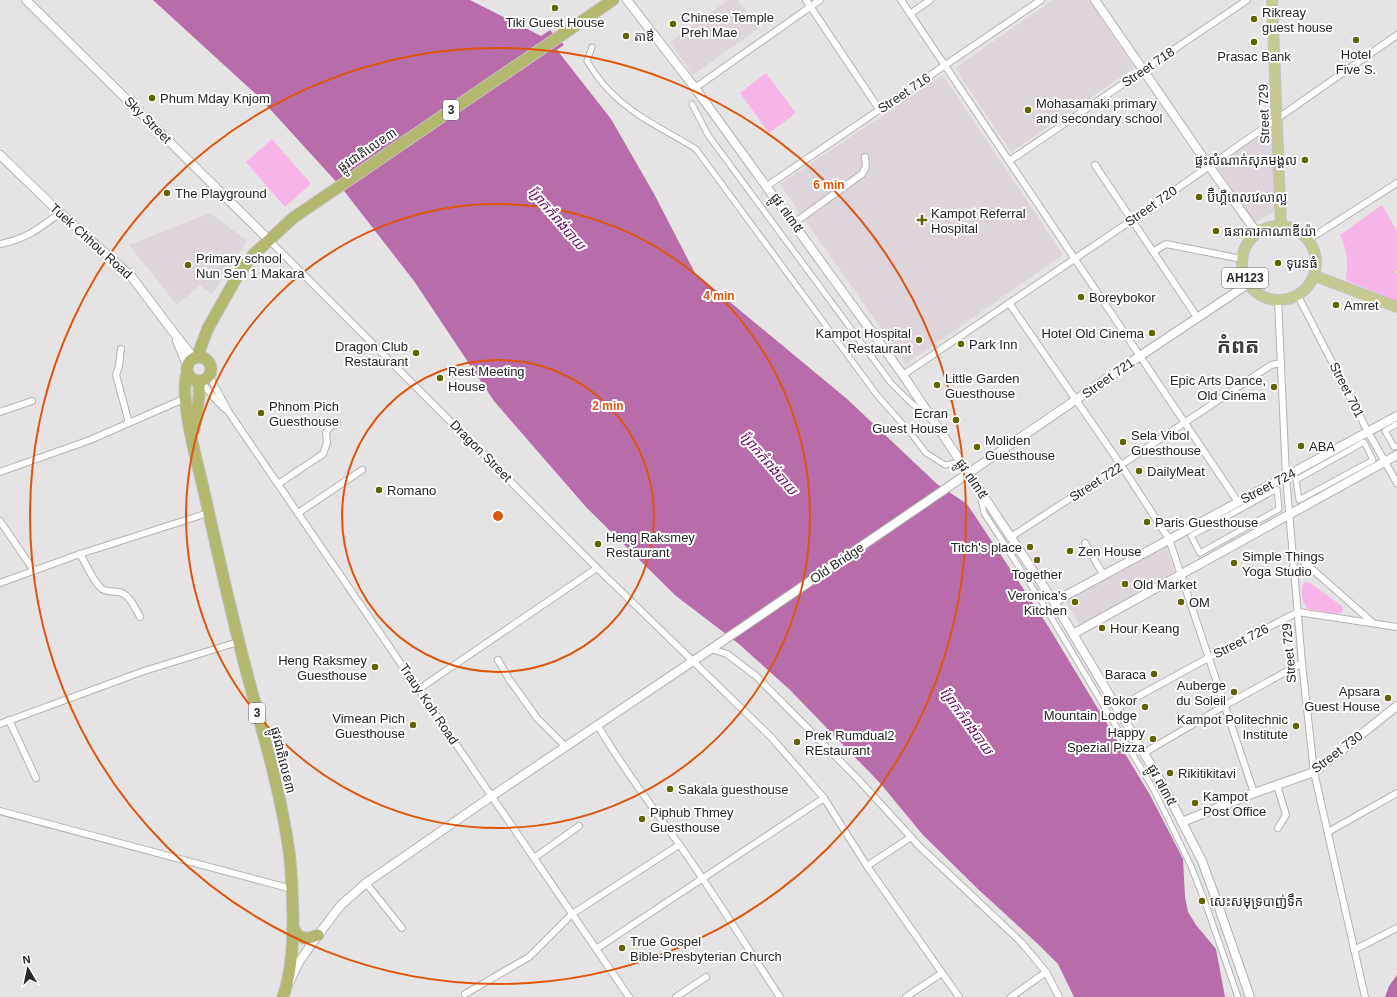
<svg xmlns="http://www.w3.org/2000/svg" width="1397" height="997" font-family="Helvetica,'Noto Sans Khmer',sans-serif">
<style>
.built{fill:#ded4dc}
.green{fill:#f6b4e7}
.water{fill:#b86ca9}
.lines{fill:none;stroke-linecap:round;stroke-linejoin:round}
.pedestrian-casing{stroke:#b5b2b4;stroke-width:7}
.minor-casing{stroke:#b5b2b4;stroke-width:8}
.tertiary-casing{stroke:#b5b2b4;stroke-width:10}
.primary-casing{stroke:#c3c2c3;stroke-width:12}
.trunk-casing{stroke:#c3c2c3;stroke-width:13}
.pedestrian{stroke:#fff;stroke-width:5}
.minor{stroke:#fff;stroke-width:6}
.tertiary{stroke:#fff;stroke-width:8}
.primary{stroke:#c7c992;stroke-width:10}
.trunk{stroke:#b4b76e;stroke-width:11}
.ring{fill:none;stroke:#de560d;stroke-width:2}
.poi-dot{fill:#636400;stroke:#fff;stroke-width:1.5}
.labels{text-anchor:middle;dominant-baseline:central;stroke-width:4;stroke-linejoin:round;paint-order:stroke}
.shield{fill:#fff;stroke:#686768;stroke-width:1}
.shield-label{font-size:12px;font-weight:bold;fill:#282627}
.poi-label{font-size:13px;fill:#282627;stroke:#fff;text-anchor:start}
.street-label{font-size:13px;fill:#282627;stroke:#fff}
.water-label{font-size:14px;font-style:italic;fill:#6e0f61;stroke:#fff}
.town-label{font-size:21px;font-weight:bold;fill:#3e3c3e;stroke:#fff}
.centre{fill:#de560d;stroke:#fff;stroke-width:2}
.ring-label{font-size:12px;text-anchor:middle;font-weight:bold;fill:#de560d;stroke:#fff;stroke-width:4;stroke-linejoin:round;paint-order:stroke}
</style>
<rect width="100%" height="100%" fill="#e6e3e5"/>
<g class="built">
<path d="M728,0H738L759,28L693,75L670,42Z"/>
<path d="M1053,0H1089L1134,68L1011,152L955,68Z"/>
<path d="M943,75L1063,255L906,364L780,184Z"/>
<path d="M1265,132H1268L1272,140L1274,209L1273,212L1255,223L1216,166Z"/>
<path d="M210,213L247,241L212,295L200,285L177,305L129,245Z"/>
<path d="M1166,547L1175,571L1079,625L1066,601Z"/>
</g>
<g class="green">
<path d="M766,73L796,113L769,133L740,93Z"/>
<path d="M272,139L311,184L285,207L246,162Z"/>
<path d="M1382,205L1397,231V270L1395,271L1397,274V301L1346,280C1348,261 1348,252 1340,235Z"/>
<path d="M1305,582L1310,583L1342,606L1343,612L1337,614L1308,609C1302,603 1299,588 1305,582Z"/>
</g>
<g class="water">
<path d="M153,0H470L541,36L550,30L564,45L557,50L611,119L653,192L695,273L847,399L937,484L967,504L1048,626L1150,795L1183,859L1185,897L1188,912L1196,925L1216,949L1225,997H1074L1058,964L1039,945L979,890L923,835L880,783L790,690L739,644L676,596L586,507L494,401L414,281L341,187L259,97Z"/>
<path d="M1397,975V997H1385L1389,986Z"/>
</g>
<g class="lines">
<g class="pedestrian-casing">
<g id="pedestrian">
<path d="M592,47L587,61C595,74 604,87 616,97C639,119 669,132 696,149L877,395L913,436L926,453L945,465L961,462"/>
<path d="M692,104L708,135L891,383L908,400L928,417"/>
<path d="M1397,424L1385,431L1394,447L1397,446"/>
<path d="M1364,442L1373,460L1299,500L1296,480Z"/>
<path d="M1277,489L1279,509L1200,553L1191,536Z"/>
<path d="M980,494L984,513L1045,607L1154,790L1191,866L1206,905L1238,997"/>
</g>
</g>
<g class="minor-casing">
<g id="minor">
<path d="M806,0L879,109"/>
<path d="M901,0L1238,502"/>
<path d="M910,14L930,0"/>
<path d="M695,88L820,0"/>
<path d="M1009,161L1247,0"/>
<path d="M1095,165L1197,317"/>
<path d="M767,186L1041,0"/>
<path d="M794,223L862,174L866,167L865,157"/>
<path d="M269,240L597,568L771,737L824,798L867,866L959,997"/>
<path d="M1308,240L1397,183"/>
<path d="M0,244C26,239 40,228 60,213"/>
<path d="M1153,252L1166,244L1242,259"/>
<path d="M1298,296L1368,432L1397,483"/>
<path d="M1278,300L1286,476L1302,663L1314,772L1365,997"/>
<path d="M1009,303L1121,465L1169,539L1254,793"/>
<path d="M121,349L119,366L116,375L129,423"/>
<path d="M209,375L228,411L629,997"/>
<path d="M903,375L1132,220L1397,35"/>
<path d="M201,381L215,399L225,409"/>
<path d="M0,412L32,401"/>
<path d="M0,472L90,440L186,398"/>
<path d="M278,484L323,454L327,443L326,433L328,429L337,422"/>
<path d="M298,513L362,470"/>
<path d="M0,521L34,571"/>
<path d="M1011,537L1121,465L1271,365L1281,363"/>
<path d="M1085,543L1104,576"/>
<path d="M80,554C86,563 93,582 102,589C107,592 112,591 118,592C129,593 135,608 140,617"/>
<path d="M1294,557L1304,562L1372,622"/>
<path d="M0,583L80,554L208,513"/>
<path d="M711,649L727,654L756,676L855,776L911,837"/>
<path d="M498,660L509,679L537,718L566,747"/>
<path d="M419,689L597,568"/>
<path d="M1117,708L1208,658L1298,612L1397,627"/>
<path d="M9,720L36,778"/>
<path d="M0,724L144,671L238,642"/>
<path d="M598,726C622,767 651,805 679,844C714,894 746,946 780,997"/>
<path d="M1144,753L1224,706L1302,663"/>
<path d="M1277,785L1286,815L1278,828"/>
<path d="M0,811L292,889"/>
<path d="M1328,832L1397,793"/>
<path d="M534,858L579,826"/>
<path d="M867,866L911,837L918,845L1022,943L1046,972L1059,997"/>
<path d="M366,883L402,928"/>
<path d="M596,949L824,798"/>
<path d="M1354,950L1397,928"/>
<path d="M465,994L529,957L572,914L679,845"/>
<path d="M676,997L706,977"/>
<path d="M906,997L942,973"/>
<path d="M1011,997L1046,972"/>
</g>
</g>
<g class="tertiary-casing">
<g id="tertiary">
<path d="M26,0L269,240"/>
<path d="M627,0L695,88L903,375L1054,602L1163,785L1202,861L1217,902L1250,997"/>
<path d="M1095,0L1209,166L1257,233"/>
<path d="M0,155L60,213L131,276L174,333L194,358"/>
<path d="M177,341L187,365"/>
<path d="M1054,602L1397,416"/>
<path d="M1073,634L1397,455"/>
<path d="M1182,822L1254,793L1314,772L1397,706"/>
<path d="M290,981L299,962L318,935L341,905L366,883L492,796L711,649L1140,356L1248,284"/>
</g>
</g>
<g class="primary-casing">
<g id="primary">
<path d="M1272,0L1281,226"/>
<circle cx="1279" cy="263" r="37"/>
<path d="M1315,276L1397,307"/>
</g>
</g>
<g class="trunk-casing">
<g id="trunk">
<circle cx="199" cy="369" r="12"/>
<path d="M197,357L208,328L238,275L253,255L293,218L613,0"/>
<path d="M187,374C179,397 197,462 203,487C216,546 229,604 244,662C260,724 280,787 289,851C292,872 292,894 293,915C293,942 292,971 283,997"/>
<path d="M194,430L199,397V381"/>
<path d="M293,928C300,940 306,940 318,935"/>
</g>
</g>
<use href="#pedestrian" class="pedestrian"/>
<use href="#minor" class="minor"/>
<use href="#tertiary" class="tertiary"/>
<use href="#primary" class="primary"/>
<use href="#trunk" class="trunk"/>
</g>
<g class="ring">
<circle cx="498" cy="516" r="156"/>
<circle cx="498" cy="516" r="312"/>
<circle cx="498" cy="516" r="468"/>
</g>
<g class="poi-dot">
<circle cx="555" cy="8" r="4"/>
<circle cx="1254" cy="19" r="4"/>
<circle cx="673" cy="24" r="4"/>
<circle cx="626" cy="36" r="4"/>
<circle cx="1356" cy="40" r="4"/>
<circle cx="1254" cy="42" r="4"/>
<circle cx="152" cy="98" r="4"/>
<circle cx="1028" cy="110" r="4"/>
<circle cx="1305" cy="160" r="4"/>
<circle cx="167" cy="193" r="4"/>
<circle cx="1199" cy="197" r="4"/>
<path d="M920 214h4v4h4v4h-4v4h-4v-4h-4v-4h4z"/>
<circle cx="1216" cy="231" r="4"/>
<circle cx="1278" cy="263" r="4"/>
<circle cx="188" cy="265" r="4"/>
<circle cx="1081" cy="297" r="4"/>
<circle cx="1336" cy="305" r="4"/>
<circle cx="1152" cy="333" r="4"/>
<circle cx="919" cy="340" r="4"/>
<circle cx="961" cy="344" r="4"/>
<circle cx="416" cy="353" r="4"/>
<circle cx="440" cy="378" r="4"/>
<circle cx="937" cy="385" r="4"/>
<circle cx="1274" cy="387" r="4"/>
<circle cx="261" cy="413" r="4"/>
<circle cx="956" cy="420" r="4"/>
<circle cx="1123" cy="442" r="4"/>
<circle cx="1301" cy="446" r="4"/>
<circle cx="977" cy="447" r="4"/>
<circle cx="1139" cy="471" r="4"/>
<circle cx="379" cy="490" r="4"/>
<circle cx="1147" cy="522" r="4"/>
<circle cx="598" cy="544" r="4"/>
<circle cx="1030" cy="547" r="4"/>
<circle cx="1070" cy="551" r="4"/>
<circle cx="1037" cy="560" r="4"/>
<circle cx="1234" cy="563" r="4"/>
<circle cx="1125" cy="584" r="4"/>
<circle cx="1075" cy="602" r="4"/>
<circle cx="1181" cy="602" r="4"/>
<circle cx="1102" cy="628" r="4"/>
<circle cx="375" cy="667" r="4"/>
<circle cx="1154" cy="674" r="4"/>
<circle cx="1234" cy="692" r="4"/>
<circle cx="1388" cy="698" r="4"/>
<circle cx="1145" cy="707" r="4"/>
<circle cx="413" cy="725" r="4"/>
<circle cx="1296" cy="726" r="4"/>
<circle cx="1153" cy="739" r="4"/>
<circle cx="797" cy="742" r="4"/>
<circle cx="1170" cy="773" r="4"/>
<circle cx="670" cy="789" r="4"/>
<circle cx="1195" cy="803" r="4"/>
<circle cx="642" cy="819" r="4"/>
<circle cx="1202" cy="901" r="4"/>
<circle cx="622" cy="948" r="4"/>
</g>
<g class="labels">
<g class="shield">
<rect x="443" y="100" width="16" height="20" rx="3"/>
<rect x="1222" y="268" width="46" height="20" rx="3"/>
<rect x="249" y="703" width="16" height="20" rx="3"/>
</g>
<g class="shield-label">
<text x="451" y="110">3</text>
<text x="1245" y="278">AH123</text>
<text x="257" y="713">3</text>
</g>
<g class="poi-label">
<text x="1262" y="12">Rikreay<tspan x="1262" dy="15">guest house</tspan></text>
<text x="681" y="17">Chinese Temple<tspan x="681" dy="15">Preh Mae</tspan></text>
<text x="555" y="22" text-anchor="middle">Tiki Guest House</text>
<text x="634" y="36">តាឳ</text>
<text x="1356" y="54" text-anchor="middle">Hotel<tspan x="1356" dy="15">Five S.</tspan></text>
<text x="1254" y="56" text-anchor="middle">Prasac Bank</text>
<text x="160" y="98">Phum Mday Knjom</text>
<text x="1036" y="103">Mohasamaki primary<tspan x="1036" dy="15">and secondary school</tspan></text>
<text x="1297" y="160" text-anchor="end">ផ្ទះសំណាក់សុភមង្គល</text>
<text x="175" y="193">The Playground</text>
<text x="1207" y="197">ប៊ឺហ្គឺពេលវេលាល្អ</text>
<text x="931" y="213">Kampot Referral<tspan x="931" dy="15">Hospital</tspan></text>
<text x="1224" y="231">ធនាគារកាណាឌីយ៉ា</text>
<text x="196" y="258">Primary school<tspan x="196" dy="15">Nun Sen 1 Makara</tspan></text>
<text x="1286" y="263">ទុរេនធំ</text>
<text x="1089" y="297">Boreybokor</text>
<text x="1344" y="305">Amret</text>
<text x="911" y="333" text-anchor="end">Kampot Hospital<tspan x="911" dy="15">Restaurant</tspan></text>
<text x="1144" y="333" text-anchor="end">Hotel Old Cinema</text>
<text x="969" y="344">Park Inn</text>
<text x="408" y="346" text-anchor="end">Dragon Club<tspan x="408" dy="15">Restaurant</tspan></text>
<text x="448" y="371">Rest Meeting<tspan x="448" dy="15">House</tspan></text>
<text x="945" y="378">Little Garden<tspan x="945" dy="15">Guesthouse</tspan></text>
<text x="1266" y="380" text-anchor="end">Epic Arts Dance,<tspan x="1266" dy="15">Old Cinema</tspan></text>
<text x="269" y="406">Phnom Pich<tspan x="269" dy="15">Guesthouse</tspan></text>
<text x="948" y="413" text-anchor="end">Ecran<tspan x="948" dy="15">Guest House</tspan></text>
<text x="1131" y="435">Sela Vibol<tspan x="1131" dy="15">Guesthouse</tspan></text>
<text x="985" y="440">Moliden<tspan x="985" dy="15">Guesthouse</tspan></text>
<text x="1309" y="446">ABA</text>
<text x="1147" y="471">DailyMeat</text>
<text x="387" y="490">Romano</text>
<text x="1155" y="522">Paris Guesthouse</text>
<text x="606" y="537">Heng Raksmey<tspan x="606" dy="15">Restaurant</tspan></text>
<text x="1022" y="547" text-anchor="end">Titch's place</text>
<text x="1078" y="551">Zen House</text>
<text x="1242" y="556">Simple Things<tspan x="1242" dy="15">Yoga Studio</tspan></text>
<text x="1037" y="574" text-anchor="middle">Together</text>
<text x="1133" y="584">Old Market</text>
<text x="1067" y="595" text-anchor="end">Veronica's<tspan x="1067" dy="15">Kitchen</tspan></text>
<text x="1189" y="602">OM</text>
<text x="1110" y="628">Hour Keang</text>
<text x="367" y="660" text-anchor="end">Heng Raksmey<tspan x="367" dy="15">Guesthouse</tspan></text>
<text x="1146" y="674" text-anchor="end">Baraca</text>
<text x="1226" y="685" text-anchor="end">Auberge<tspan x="1226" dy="15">du Soleil</tspan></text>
<text x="1380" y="691" text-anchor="end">Apsara<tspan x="1380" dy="15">Guest House</tspan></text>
<text x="1137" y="700" text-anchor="end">Bokor<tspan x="1137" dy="15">Mountain Lodge</tspan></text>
<text x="405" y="718" text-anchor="end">Vimean Pich<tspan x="405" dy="15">Guesthouse</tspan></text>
<text x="1288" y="719" text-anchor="end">Kampot Politechnic<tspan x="1288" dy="15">Institute</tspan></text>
<text x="1145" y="732" text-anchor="end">Happy<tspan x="1145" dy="15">Spezial Pizza</tspan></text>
<text x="805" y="735">Prek Rumdual2<tspan x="805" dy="15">REstaurant</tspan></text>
<text x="1178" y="773">Rikitikitavi</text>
<text x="678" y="789">Sakala guesthouse</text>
<text x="1203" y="796">Kampot<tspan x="1203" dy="15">Post Office</tspan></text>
<text x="650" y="812">Piphub Thmey<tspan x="650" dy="15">Guesthouse</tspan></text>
<text x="1210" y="901">សេះសមុទ្របាញ់ទឹក</text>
<text x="630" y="941">True Gospel<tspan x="630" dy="15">Bible-Presbyterian Church</tspan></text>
</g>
<g class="street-label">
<text transform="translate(1148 67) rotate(-34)">Street 718</text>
<text transform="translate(904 93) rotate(-34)">Street 716</text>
<text transform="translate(1264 114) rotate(-92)">Street 729</text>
<text transform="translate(148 120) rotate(45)">Sky Street</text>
<text transform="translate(367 150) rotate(-34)">ផ្លូវជាតិលេខ៣</text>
<text transform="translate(1151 206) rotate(-35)">Street 720</text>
<text transform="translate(787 213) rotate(54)">ផ្លូវ ៧៣៥</text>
<text transform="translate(91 241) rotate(42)">Tuek Chhou Road</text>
<text transform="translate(1108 378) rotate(-35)">Street 721</text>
<text transform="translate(1347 390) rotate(63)">Street 701</text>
<text transform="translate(481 451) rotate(45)">Dragon Street</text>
<text transform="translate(972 479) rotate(56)">ផ្លូវ ៧៣៥</text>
<text transform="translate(1096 482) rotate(-33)">Street 722</text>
<text transform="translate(1268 486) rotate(-28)">Street 724</text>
<text transform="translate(837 563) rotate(-34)">Old Bridge</text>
<text transform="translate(1241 641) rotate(-27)">Street 726</text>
<text transform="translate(1289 653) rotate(-95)">Street 729</text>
<text transform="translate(429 704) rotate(56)">Trauy Koh Road</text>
<text transform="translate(1337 752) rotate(-37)">Street 730</text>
<text transform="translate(283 760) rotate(76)">ផ្លូវជាតិលេខ៣</text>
<text transform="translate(1162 785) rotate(61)">ផ្លូវ ៧៣៥</text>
</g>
<g class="water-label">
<text transform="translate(557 218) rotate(49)">ព្រែកកំពង់បាយ</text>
<text transform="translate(769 463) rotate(49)">ព្រែកកំពង់បាយ</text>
<text transform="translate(967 721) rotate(54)">ព្រែកកំពង់បាយ</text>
</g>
<g class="town-label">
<text x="1238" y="345">កំពត</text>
</g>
</g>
<circle cx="498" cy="516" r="6" class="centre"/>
<g class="ring-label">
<text x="829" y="189">6 min</text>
<text x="719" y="300">4 min</text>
<text x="608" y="410">2 min</text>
</g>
<g transform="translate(28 969) rotate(351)" stroke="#ffffff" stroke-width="3" paint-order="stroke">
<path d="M0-3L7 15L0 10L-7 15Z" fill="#282627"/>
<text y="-6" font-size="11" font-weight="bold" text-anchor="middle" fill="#282627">N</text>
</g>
</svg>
